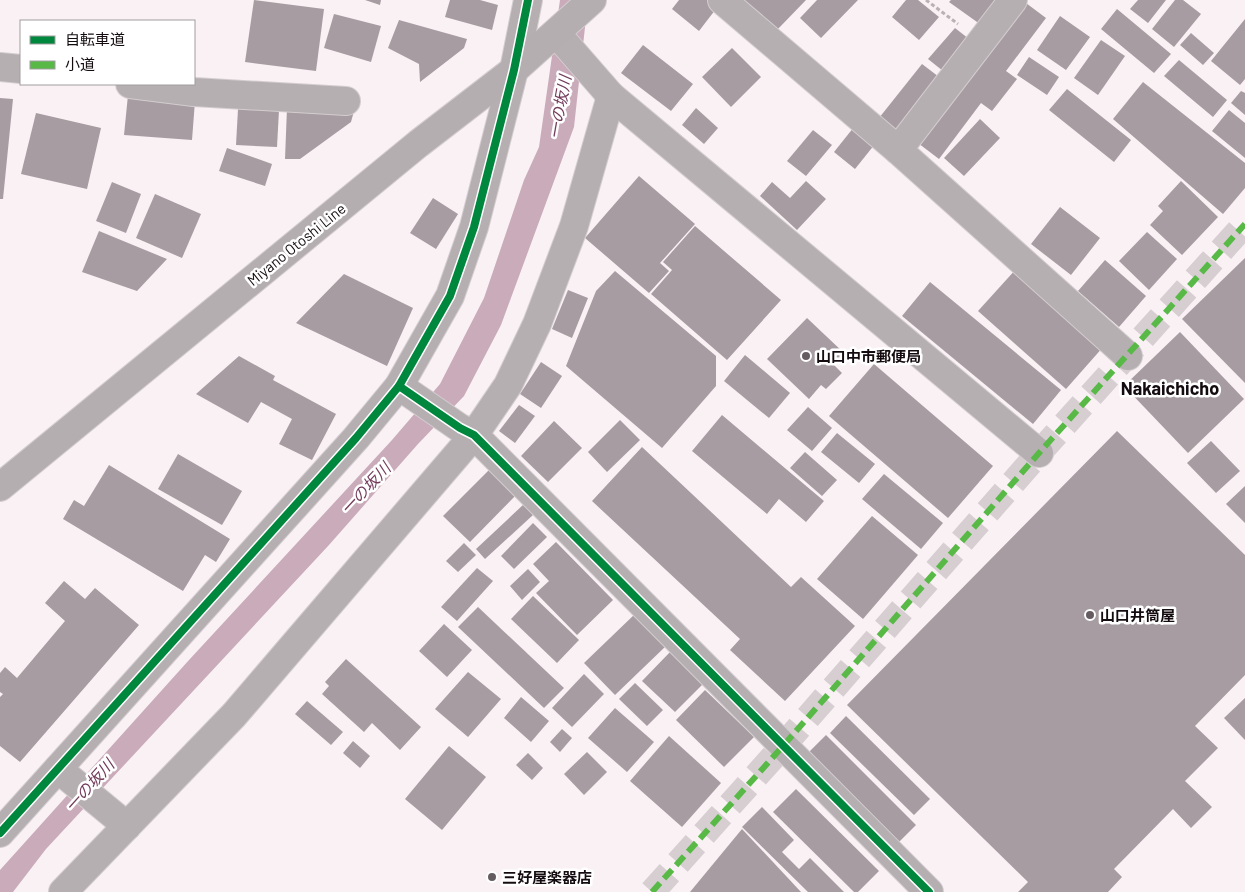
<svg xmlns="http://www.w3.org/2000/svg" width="1245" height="892" font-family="Barlow,'Noto Sans JP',sans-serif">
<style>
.water{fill:#caabba}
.building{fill:#a69ca1}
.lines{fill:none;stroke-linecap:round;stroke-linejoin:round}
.pedestrian-tunnel{stroke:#d7ced2;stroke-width:26;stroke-dasharray:26 13;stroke-linecap:butt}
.minor-casing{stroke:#d4cdd0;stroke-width:30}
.secondary-casing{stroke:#d4cdd0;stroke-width:30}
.path{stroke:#b9b1b4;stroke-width:3;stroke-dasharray:4 2.5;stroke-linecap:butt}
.minor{stroke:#b5afb2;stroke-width:28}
.secondary{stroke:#b5aeb1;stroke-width:28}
.quiet{stroke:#58b947;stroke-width:6;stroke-dasharray:12 6;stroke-linecap:butt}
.cycleway-casing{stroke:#fff;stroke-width:11}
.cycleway{stroke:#00873e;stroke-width:8}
.poi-dot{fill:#645c60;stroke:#fff;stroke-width:2}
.labels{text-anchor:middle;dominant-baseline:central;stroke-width:5;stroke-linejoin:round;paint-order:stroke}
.street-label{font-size:15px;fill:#130b0f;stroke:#fff}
.poi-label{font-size:15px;font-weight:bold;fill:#130b0f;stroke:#fff;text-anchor:start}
.water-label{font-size:16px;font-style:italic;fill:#733c5b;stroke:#fff}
.quarter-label{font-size:18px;font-weight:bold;fill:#130b0f;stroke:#fff}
</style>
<rect width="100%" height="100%" fill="#faf1f5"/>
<path class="water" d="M560,0H588L574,127L501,325L464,396L418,444L329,545L46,849L13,892H0V870L189,660L392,440L440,384L484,298L524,180L539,147Z"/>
<g class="building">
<path d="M254,0L324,9L316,71L245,62Z"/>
<path d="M365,0H381L380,5Z"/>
<path d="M450,0H480L498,5L492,30L445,17Z"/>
<path d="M679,0H713L719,5L699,31L672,9Z"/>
<path d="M742,0H806L776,31Z"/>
<path d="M817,0H858L821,38L800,18Z"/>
<path d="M906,0H918L939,17L919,40L892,17Z"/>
<path d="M951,0H1004L984,27L949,2Z"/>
<path d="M1022,0L1046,18L1006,71L1017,79L992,111L981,103L939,159L914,140Z"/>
<path d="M1138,0H1166L1148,23L1130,9Z"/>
<path d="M1175,0H1183L1201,14L1174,47L1152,29Z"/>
<path d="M1117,9L1171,54L1154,73L1101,29Z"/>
<path d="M334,14L381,26L371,62L324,48Z"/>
<path d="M1060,16L1090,37L1066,70L1037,50Z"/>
<path d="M1245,19V79L1240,85L1211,61Z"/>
<path d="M399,20L467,39L464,48L420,82L419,64L388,48Z"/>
<path d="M955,28L969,39L943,71L928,59Z"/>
<path d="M1191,33L1214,53L1203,65L1180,45Z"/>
<path d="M1101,40L1125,56L1098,95L1074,78Z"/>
<path d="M643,45L693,84L671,111L621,73Z"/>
<path d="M732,48L761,77L731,107L702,77Z"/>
<path d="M1029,57L1059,77L1047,95L1017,75Z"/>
<path d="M1179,60L1227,100L1213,117L1164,76Z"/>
<path d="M922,64L943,80L900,135L879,118Z"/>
<path d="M1143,82L1245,163V188L1223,214L1113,119Z"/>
<path d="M1067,89L1131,140L1114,162L1049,110Z"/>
<path d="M1241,91L1245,93V115L1231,103Z"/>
<path d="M128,95L195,101L192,140L124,135Z"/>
<path d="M0,98L13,99L3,199H0Z"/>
<path d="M287,108L354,111L351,122L300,159H285Z"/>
<path d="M696,108L718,128L704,144L682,125Z"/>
<path d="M238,109L279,110L277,147L236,145Z"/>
<path d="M1229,110L1245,123V158L1212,131Z"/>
<path d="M36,113L101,128L87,189L21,174Z"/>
<path d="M980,119L1000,138L964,176L944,158Z"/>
<path d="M858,122L879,139L855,169L834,152Z"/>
<path d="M813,130L832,145L806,176L787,161Z"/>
<path d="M227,148L272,164L265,186L219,171Z"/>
<path d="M639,176L695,224L660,263L669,271L649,293L585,238Z"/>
<path d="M806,181L826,199L797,230L760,196L772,182L790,198Z"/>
<path d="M1181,181L1218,217L1182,255L1150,225L1163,211L1158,206Z"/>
<path d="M112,182L141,194L126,233L96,221Z"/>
<path d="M155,194L201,214L182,258L136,238Z"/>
<path d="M433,198L458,214L436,249L410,233Z"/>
<path d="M1060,207L1100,238L1071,275L1031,244Z"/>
<path d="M695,226L781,300L727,360L651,294L672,270L663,262Z"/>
<path d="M99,231L167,259L137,291L82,272Z"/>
<path d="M1147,232L1177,259L1149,290L1119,261Z"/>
<path d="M1245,258V383L1182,319Z"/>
<path d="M1105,260L1146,296L1119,327L1078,291Z"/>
<path d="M1017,268L1104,346L1066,389L978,311Z"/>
<path d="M615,271L716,356V386L662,448L566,366L596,291Z"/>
<path d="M344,274L413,308L387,366L296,323Z"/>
<path d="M930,282L1061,390L1033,424L902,316Z"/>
<path d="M568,290L588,298L572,338L552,329Z"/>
<path d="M807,318L844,353L833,364L842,373L826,389L821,385L809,399L767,359Z"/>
<path d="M1180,332L1244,399L1188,453L1124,386Z"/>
<path d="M745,355L790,393L769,418L724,381Z"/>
<path d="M239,356L275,376L273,380L336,414L312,460L279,444L292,419L261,402L248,423L196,394Z"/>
<path d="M541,362L562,376L541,408L520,394Z"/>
<path d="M874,364L993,466L948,518L829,416Z"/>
<path d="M519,405L535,416L515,443L499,431Z"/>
<path d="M808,407L832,428L812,451L787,430Z"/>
<path d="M722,415L824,501L806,522L779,499L767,514L692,451Z"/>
<path d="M620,420L640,440L607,472L588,452Z"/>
<path d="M554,421L582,448L548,482L521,456Z"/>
<path d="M1117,431L1245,555V675L1195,726L1218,748L1185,781L1212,807L1191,828L1173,809L1114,869L1122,877L1108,892H1018L1028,882L847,705Z"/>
<path d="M837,433L875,464L859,483L821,452Z"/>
<path d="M1211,441L1240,471L1216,493L1187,463Z"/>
<path d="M642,447L791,587L801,577L855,626L785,701L730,650L740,639L592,501Z"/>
<path d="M805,452L837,480L822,496L790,468Z"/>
<path d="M178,454L242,491L222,525L158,489Z"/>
<path d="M109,465L230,539L216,562L205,555L183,591L63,519L74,500L84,506Z"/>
<path d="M492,467L519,492L470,542L443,516Z"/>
<path d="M884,474L943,523L921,549L862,499Z"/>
<path d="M1245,486V523L1226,504Z"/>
<path d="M524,504L533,515L485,559L476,549Z"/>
<path d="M872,516L918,555L863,619L817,579Z"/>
<path d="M533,523L547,537L514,569L501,556Z"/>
<path d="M556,542L613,600L577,635L536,593L549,581L533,564Z"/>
<path d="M464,543L476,555L458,572L446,561Z"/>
<path d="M477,568L493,581L457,621L441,607Z"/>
<path d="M528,569L540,582L522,600L510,586Z"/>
<path d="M64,581L85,599L95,588L139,625L20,762L0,746V697L3,694L0,692V673L5,667L17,678L65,621L45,603Z"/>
<path d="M533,596L579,640L557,663L511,619Z"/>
<path d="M478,607L564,688L544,708L458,627Z"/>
<path d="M636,613L667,645L615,695L584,663Z"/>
<path d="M444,624L472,650L447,677L419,651Z"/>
<path d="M672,650L705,682L675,712L642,681Z"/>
<path d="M346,659L421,727L400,750L372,723L364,732L322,694L329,686L325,682Z"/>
<path d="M468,672L501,699L468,737L435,709Z"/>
<path d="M584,674L604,694L572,727L552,708Z"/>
<path d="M635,683L663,710L647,726L619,699Z"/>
<path d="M705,690L754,737L724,767L676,720Z"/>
<path d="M521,697L549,721L531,742L504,718Z"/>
<path d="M1245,698V740L1224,718Z"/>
<path d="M307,701L343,732L331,745L295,714Z"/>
<path d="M615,708L654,742L627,772L588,738Z"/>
<path d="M846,716L930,799L914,815L830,733Z"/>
<path d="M562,729L572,738L560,752L550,742Z"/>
<path d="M826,735L916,825L895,846L805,756Z"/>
<path d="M669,736L721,783L682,827L630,781Z"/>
<path d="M353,741L370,756L360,768L343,753Z"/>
<path d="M449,746L486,777L442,830L405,799Z"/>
<path d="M587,752L607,772L584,795L564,774Z"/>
<path d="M528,753L543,768L532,780L516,765Z"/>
<path d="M796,789L879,871L858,892H854L773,812Z"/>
<path d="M762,807L794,840L782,852L799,869L810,858L844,892H808L742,827Z"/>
<path d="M742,829L801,892H690Z"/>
</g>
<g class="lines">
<path class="pedestrian-tunnel" d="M652,892L783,746L1039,453L1245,224"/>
<g class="minor-casing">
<g id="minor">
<path d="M722,0L898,150L1128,356"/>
<path d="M556,33L611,96L1039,453"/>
<path d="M0,67L21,69"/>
<path d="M130,84L194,92L346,101"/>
<path d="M898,150L1013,0"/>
<path d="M399,386L460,428L474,435L929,892"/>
<path d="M58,769L127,826"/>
<path d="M0,833L356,438L399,386L450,296L474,227L514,70L528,0"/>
<path d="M63,892L234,715L474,435L508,385L537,324L574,226L611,96"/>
</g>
</g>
<g class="secondary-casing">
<path id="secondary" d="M0,487L418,144L514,70L592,0"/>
</g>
<path class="path" d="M926,0L958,24"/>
<use href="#minor" class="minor"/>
<use href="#secondary" class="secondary"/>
<path class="quiet" d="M652,892L783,746L1039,453L1245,224"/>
<g class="cycleway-casing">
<g id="cycleway">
<path d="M399,386L460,428L474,435L929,892"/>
<path d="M0,833L356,438L399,386L450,296L474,227L514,70L528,0"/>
</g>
</g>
<use href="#cycleway" class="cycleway"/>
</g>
<g class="poi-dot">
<circle cx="806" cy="356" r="5"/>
<circle cx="1090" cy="615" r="5"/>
<circle cx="492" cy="877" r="5"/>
</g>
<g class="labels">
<g class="street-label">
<text transform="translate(296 244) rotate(-39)">Miyano Otoshi Line</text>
</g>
<g class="poi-label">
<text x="816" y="356">山口中市郵便局</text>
<text x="1100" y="615">山口井筒屋</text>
<text x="502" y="877">三好屋楽器店</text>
</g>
<g class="water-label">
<text transform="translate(559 107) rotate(-80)">一の坂川</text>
<text transform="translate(365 488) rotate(-47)">一の坂川</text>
<text transform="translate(89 785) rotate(-48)">一の坂川</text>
</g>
<g class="quarter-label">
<text x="1170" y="388">Nakaichicho</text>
</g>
</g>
<rect x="20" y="20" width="175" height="65" fill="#ffffff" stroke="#a19d9f"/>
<rect x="30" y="36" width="25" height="8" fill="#00873e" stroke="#a19d9f"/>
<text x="65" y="45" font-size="15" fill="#130b0f">自転車道</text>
<rect x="30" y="61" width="25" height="8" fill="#58b947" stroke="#a19d9f"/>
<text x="65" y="70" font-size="15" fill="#130b0f">小道</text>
</svg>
